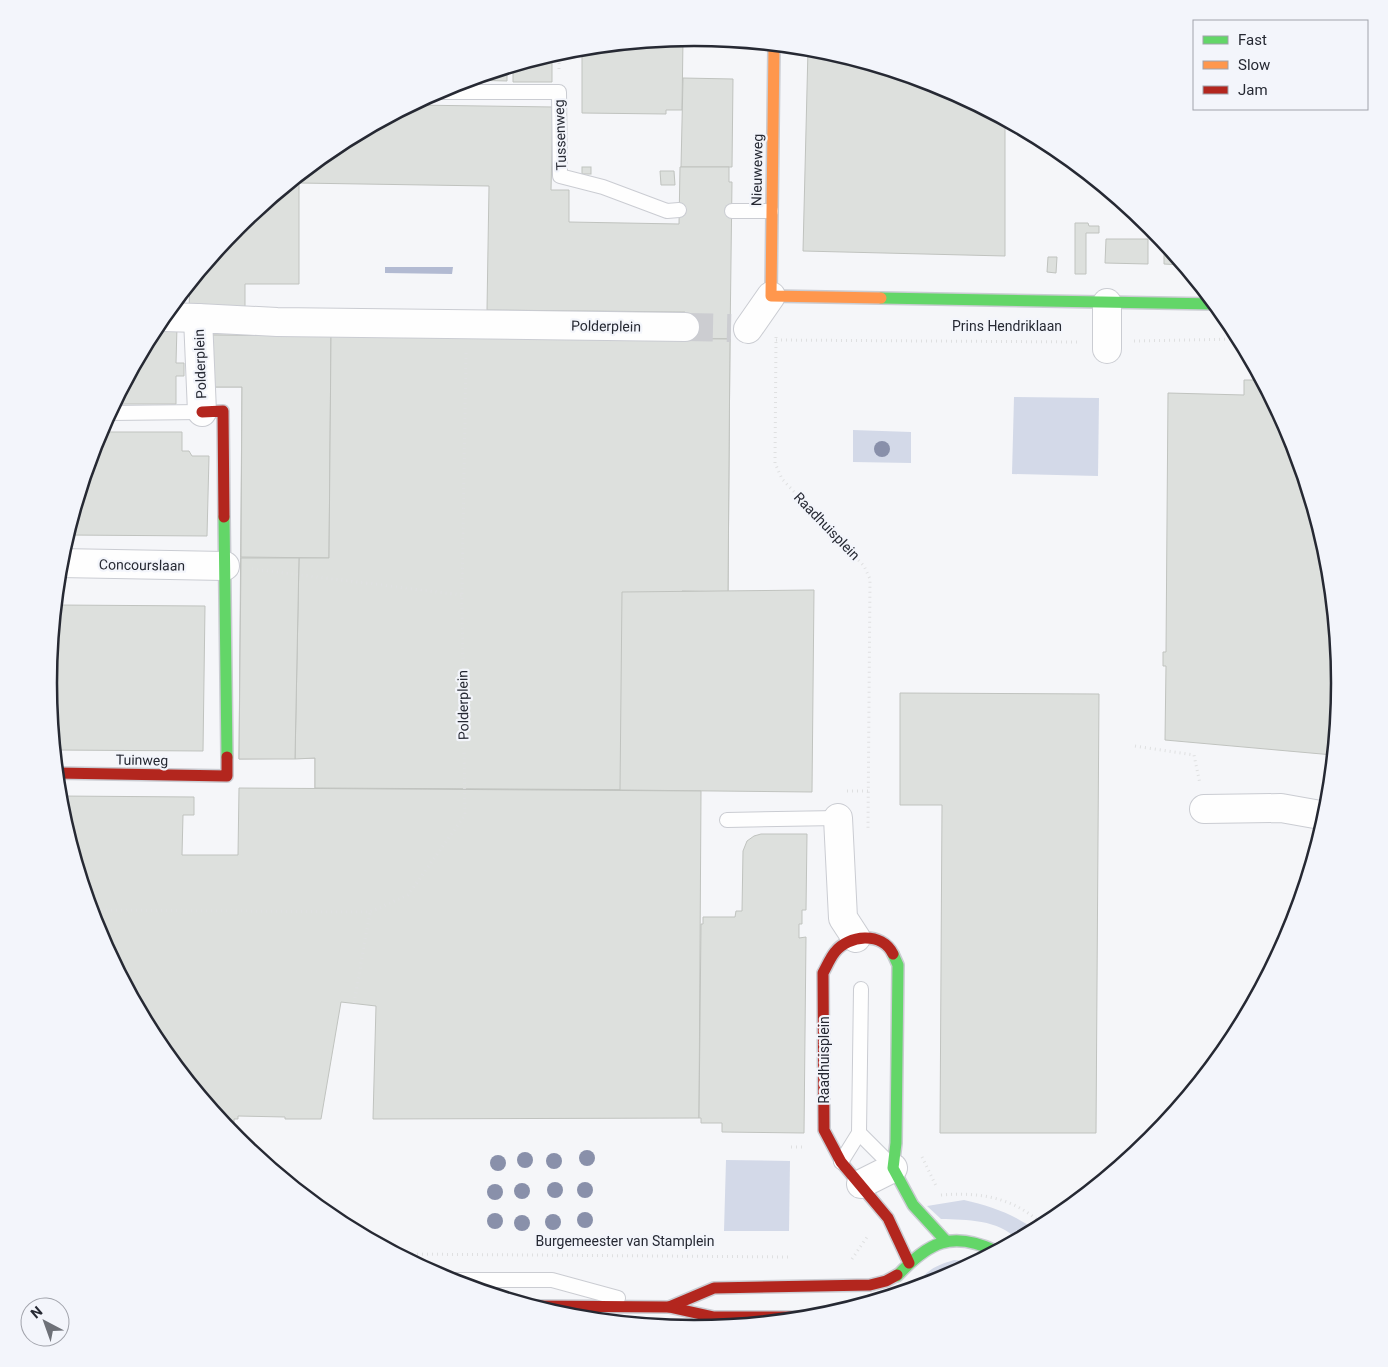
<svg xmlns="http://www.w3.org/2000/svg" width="1388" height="1367" font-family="Roboto,sans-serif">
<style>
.green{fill:#d3d9e8}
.water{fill:#b2bad2}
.building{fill:#dde0dd;stroke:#c0c3bf}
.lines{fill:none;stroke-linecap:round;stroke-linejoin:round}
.street-tunnel{stroke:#cccdd1;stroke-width:28;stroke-dasharray:28 14;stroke-linecap:butt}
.lane-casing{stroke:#caccd2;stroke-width:16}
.street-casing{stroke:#caccd2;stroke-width:30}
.fast-casing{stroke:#caccd2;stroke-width:14}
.slow-casing{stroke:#caccd2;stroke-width:14}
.jam-casing{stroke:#caccd2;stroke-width:14}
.path{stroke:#dfe0e1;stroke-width:3;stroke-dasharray:1 4;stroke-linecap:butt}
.lane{stroke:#fefefe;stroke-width:14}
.street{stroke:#fefefe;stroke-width:28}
.fast{stroke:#63d668;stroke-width:11}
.slow{stroke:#ff974d;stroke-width:11}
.jam{stroke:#b3261e;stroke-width:11}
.tree{fill:#8990aa}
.labels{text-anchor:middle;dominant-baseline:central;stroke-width:4.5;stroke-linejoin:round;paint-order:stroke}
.street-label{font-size:14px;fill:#262933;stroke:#f3f5fb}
.rim{fill:none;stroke:#262933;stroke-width:2.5}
</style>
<rect width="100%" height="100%" fill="#f5f6f9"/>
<g class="green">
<path d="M1014,397L1099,398L1098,476L1012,474Z"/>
<path d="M853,430L911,432V463L853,462Z"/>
<path d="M726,1160L790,1161L789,1231H724Z"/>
<path d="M964,1200C990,1206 1014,1214 1035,1230L1017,1240C999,1219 966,1220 941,1219L927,1206Z"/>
<path d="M954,1260L969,1261L974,1263L941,1280L916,1288C923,1271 937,1265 954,1260Z"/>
</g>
<path class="water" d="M385,267H453L452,274L385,273Z"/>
<g class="building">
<path d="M683,39L682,110H666V114L582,113V48Z"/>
<path d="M808,49L820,50L941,87L1005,121V256L803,251Z"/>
<path d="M552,55V82H513V66Z"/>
<path d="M507,68V81L470,80Z"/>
<path d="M683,78L733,79L732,167H681Z"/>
<path d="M413,105L553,107L551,190H569V222L679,224L680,167H729V182H732L730,339H684L685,312L487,310L489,186L299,183V284H245V308H189L190,284L237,227L335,146Z"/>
<rect x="582" y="167" width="9" height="7"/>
<path d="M660,171H674L675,185H661Z"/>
<path d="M1075,223H1088L1089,226H1099V233H1086V274H1075Z"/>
<path d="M1106,239H1148V264L1105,263Z"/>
<path d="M1164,243L1182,265L1164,264Z"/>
<path d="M1048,257H1057L1056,273L1047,272Z"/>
<path d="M156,325L177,326L176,363H184V376H176V404H115Z"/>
<path d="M212,335L730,339L728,592H622L620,790L315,788V758L239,759L242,387H211Z"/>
<path d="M212,335L331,336L329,558L241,557L242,387H211Z"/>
<path d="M331,336L730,339L728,592L682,591L680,790L315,788V758L295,759L299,558H329Z"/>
<path d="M1244,380H1261L1291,437L1328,558L1340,684L1333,755L1165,740L1166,666H1163V652H1166L1168,393L1244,395Z"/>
<path d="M99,432H182V451H189L192,456H209L207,536L67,535Z"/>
<path d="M241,558H299L295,759H239Z"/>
<path d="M814,590L812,792L620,790L622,592Z"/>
<path d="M56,605L205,606L203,751L55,750L48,683Z"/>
<path d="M900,693L1099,694L1096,1133H940L942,805H900Z"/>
<path d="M239,788L701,791L699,1118L373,1119L376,1006L341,1002L321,1119H285V1117L238,1116V1119H234V1133H231L157,1042L97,930L60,809L59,796L194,797V815H183L182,855H238Z"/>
<path d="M761,834H807L806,910H802V924H799V938L806,937L804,1133L722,1132V1123H701V1118H699L701,924H703V917H735L736,911H742L743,851L747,841L754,836Z"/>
</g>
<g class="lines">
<path class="street-tunnel" d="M685,327L731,328"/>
<g class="lane-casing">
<g id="lane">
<path d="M436,92H559L560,176L603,187L667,211L679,210"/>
<path d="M732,211H771"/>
<path d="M110,413L202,412"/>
<path d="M727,820L838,818"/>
<path d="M859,1133L893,1167"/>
<path d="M841,1162L859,1133L861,989"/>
<path d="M446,1280H552L618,1298"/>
</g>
</g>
<g class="street-casing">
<g id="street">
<path d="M163,317L198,318"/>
<path d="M748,329L771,296"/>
<path d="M1107,349V303"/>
<path d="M202,412L198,318L277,322L685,327"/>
<path d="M60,563L225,566"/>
<path d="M1204,809L1281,808L1326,816"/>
<path d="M838,818L843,918L856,938"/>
<path d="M861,1184L893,1168"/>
</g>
</g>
<g class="fast-casing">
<g id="fast">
<path d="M881,298L1215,304"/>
<path d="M224,517L227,757"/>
<path d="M893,954L898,965L896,1143L893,1168L913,1205L945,1240"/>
<path d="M897,1276C929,1242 951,1230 996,1251"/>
</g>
</g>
<g class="slow-casing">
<path id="slow" d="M774,45L771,296L881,298"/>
</g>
<g class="jam-casing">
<g id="jam">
<path d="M202,412L223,411L224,517"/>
<path d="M57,773L227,776V757"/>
<path d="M893,954C882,931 848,935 835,952C830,958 827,966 823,973L824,1130L841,1162L888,1218L909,1263"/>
<path d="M532,1306L669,1307L714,1317H819"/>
<path d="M669,1307L714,1288L870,1285L886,1281L897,1275"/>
</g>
</g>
<g class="path">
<path d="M559,53V71"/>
<path d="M776,337L775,463L782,479L864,566L870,579L868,828"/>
<path d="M776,340L1080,342"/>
<path d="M1134,341L1239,339"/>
<path d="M252,569L462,595"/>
<path d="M1135,746L1194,755L1200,784"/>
<path d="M847,791H869"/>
<path d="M91,910L370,912L408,895L465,815L462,595L466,352"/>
<path d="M354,1003L370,912"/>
<path d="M791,1147H802"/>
<path d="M922,1157L937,1188"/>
<path d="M941,1195C980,1192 1014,1197 1044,1226"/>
<path d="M397,1254L792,1257"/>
<path d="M852,1259L867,1237"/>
</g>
<use href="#lane" class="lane"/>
<use href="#street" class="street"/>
<use href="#fast" class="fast"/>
<use href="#slow" class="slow"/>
<use href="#jam" class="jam"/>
</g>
<g class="tree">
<circle cx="882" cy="449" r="8"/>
<circle cx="587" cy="1158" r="8"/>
<circle cx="525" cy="1160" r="8"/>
<circle cx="554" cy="1161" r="8"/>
<circle cx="498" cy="1163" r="8"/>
<circle cx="555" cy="1190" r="8"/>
<circle cx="585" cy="1190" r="8"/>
<circle cx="522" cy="1191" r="8"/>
<circle cx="495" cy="1192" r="8"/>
<circle cx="585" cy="1220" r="8"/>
<circle cx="495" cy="1221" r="8"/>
<circle cx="553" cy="1222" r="8"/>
<circle cx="522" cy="1223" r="8"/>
</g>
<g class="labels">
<g class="street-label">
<text transform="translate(560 135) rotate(-92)">Tussenweg</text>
<text transform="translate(757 170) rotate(-89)">Nieuweweg</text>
<text transform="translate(606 326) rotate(1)">Polderplein</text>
<text x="1007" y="326">Prins Hendriklaan</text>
<text transform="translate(200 364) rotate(-92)">Polderplein</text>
<text transform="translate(827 526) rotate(46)">Raadhuisplein</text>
<text transform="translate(142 565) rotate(1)">Concourslaan</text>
<text transform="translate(463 705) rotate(-91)">Polderplein</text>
<text transform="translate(142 760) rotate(1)">Tuinweg</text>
<text transform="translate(824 1060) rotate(-90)">Raadhuisplein</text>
<text x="625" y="1241">Burgemeester van Stamplein</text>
</g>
</g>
<path d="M0 0H1388V1367H0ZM57 683a637 637 0 1 1 1274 0a637 637 0 1 1-1274 0Z" fill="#f3f5fb" fill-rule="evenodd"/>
<path class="rim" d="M57 683a637 637 0 1 1 1274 0a637 637 0 1 1-1274 0Z"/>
<rect x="1193" y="20" width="175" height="90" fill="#f3f5fb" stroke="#a1a3ab"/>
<rect x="1203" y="36" width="25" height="8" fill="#63d668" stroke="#a1a3ab"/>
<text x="1238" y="45" font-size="15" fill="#262933">Fast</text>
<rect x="1203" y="61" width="25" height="8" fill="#ff974d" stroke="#a1a3ab"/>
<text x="1238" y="70" font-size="15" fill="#262933">Slow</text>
<rect x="1203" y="86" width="25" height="8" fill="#b3261e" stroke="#a1a3ab"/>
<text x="1238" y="95" font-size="15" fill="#262933">Jam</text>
<g transform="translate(45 1322) rotate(319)"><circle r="24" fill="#f3f5fb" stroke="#a1a3ab"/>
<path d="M0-4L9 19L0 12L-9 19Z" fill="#6e7178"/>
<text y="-8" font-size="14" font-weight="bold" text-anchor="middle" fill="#262933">N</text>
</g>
</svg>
